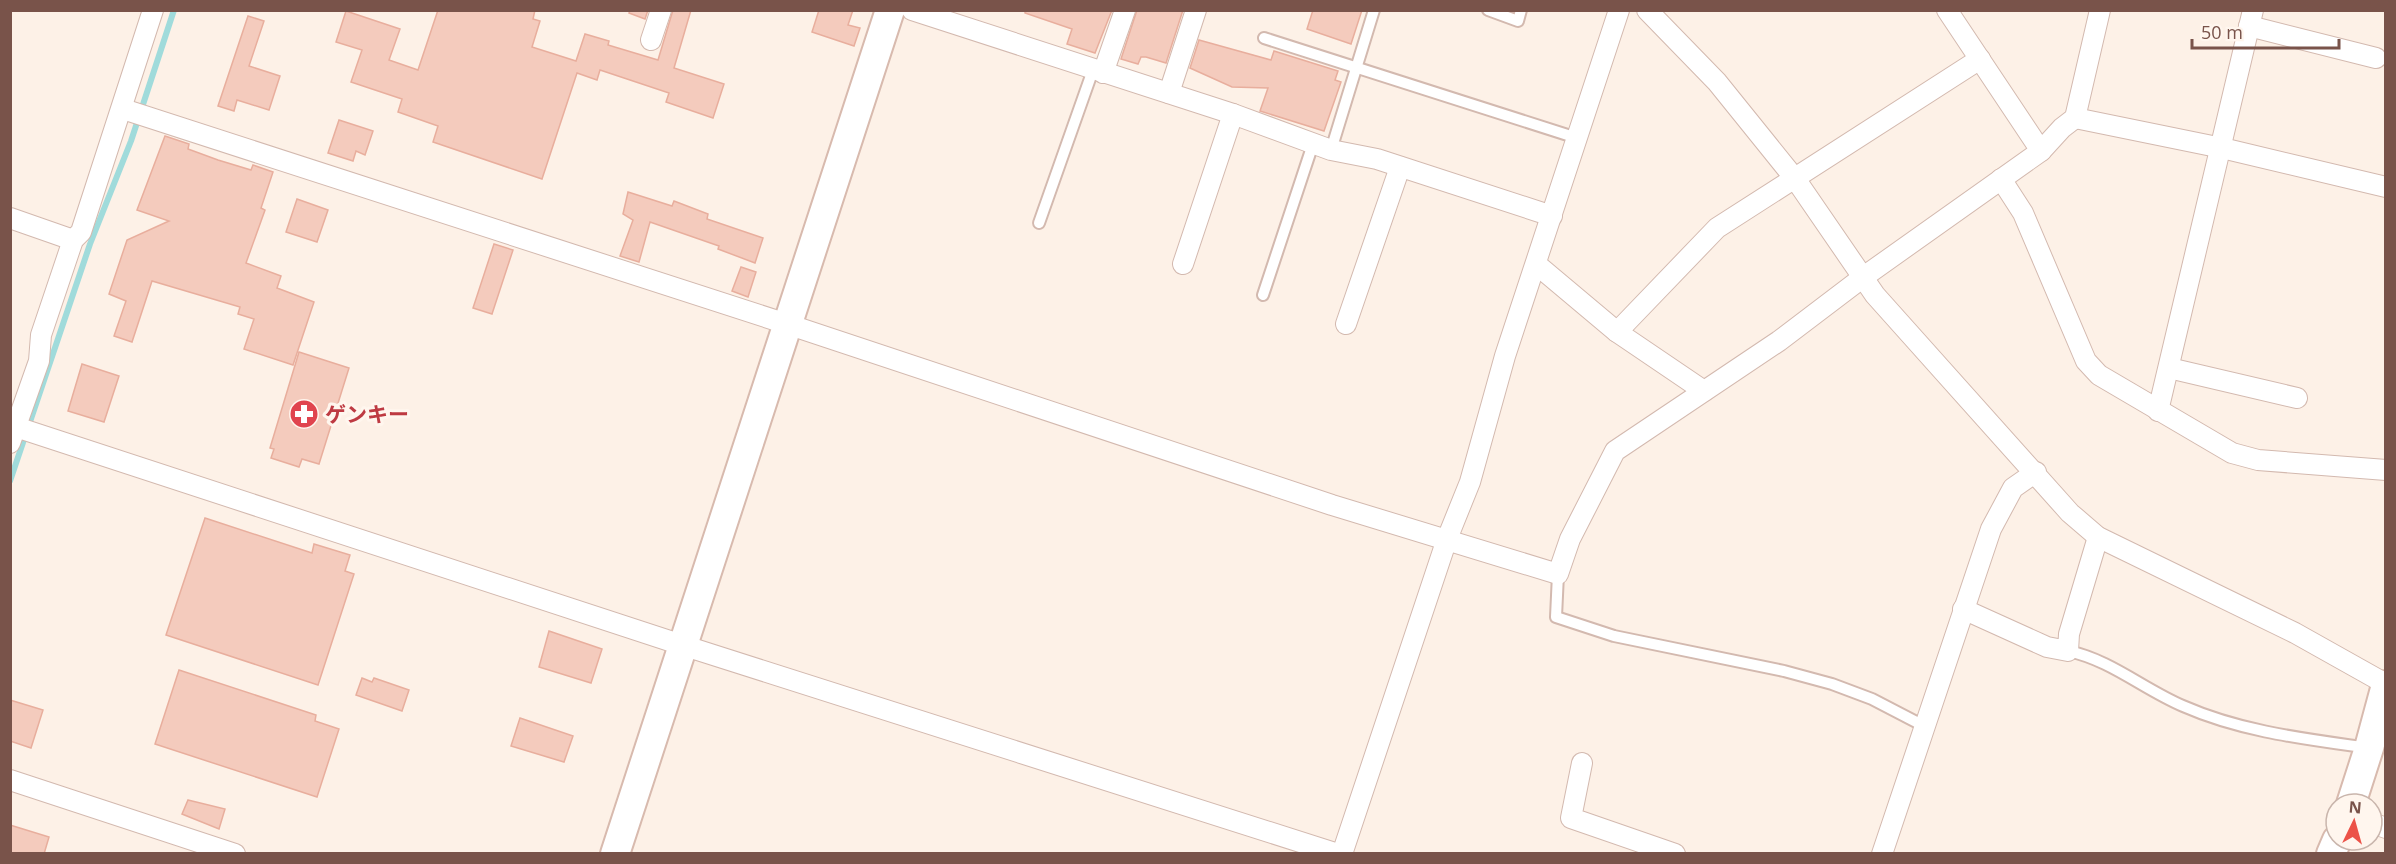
<svg xmlns="http://www.w3.org/2000/svg" width="2396" height="864" font-family="'Open Sans','Noto Sans JP',sans-serif">
<style>
.lines{fill:none;stroke-linecap:round;stroke-linejoin:round}
.stream{stroke:#a0dbdb;stroke-width:6}
.building{fill:#f4cbbd;stroke:#e8ae9d;stroke-width:1.5}
.lane-casing{stroke:#d3b9af;stroke-width:14}
.street-casing{stroke:#d3b9af;stroke-width:22}
.secondary-casing{stroke:#d8baae;stroke-width:32}
.lane{stroke:#fff;stroke-width:10}
.street{stroke:#fff;stroke-width:20}
.secondary{stroke:#fff;stroke-width:28}
.labels{text-anchor:middle;dominant-baseline:central;stroke-width:6;stroke-linejoin:round;paint-order:stroke}
.health-label{font-size:21px;font-weight:bold;fill:#be3a42;stroke:#fff6ee;text-anchor:start}
</style>
<rect width="100%" height="100%" fill="#fdf1e7"/>
<g class="lines">
<path class="stream" d="M10,481L90,244L131,141L174,10"/>
</g>
<g class="building">
<path d="M438,10H535L533,19L540,21L532,47L576,61L585,34L609,41L608,45L658,60L673,10H691L674,68L724,84L713,118L666,102L669,93L600,70L597,80L577,73L542,179L433,142L438,126L398,112L402,99L351,82L362,50L336,42L346,11L400,29L389,60L418,70Z"/>
<path d="M630,10H648L645,19L629,13Z"/>
<path d="M819,10H853L848,25L860,28L854,46L812,32Z"/>
<path d="M1025,10H1112L1095,53L1067,44L1072,29L1025,13Z"/>
<path d="M1137,10H1183L1166,63L1146,57H1141L1138,64L1121,59Z"/>
<path d="M1313,10H1362L1351,44L1307,29Z"/>
<path d="M248,16L264,21L249,66L280,76L269,110L237,100L234,111L218,106Z"/>
<path d="M1199,40L1271,60L1274,51L1338,71L1335,80L1341,82L1324,131L1260,111L1268,88L1232,87L1190,68Z"/>
<path d="M339,120L373,131L365,155L356,151L353,161L328,153Z"/>
<path d="M165,136L189,144L188,149L218,160L251,170L253,165L273,172L261,208L265,210L246,263L281,276L277,288L314,302L293,365L244,349L254,319L238,314L240,307L152,281L132,342L114,336L126,301L109,294L127,240L169,221L137,210Z"/>
<path d="M628,192L672,206L674,201L708,214L707,219L763,238L755,263L718,249L719,246L650,222L639,262L620,256L633,220L623,214Z"/>
<path d="M297,199L328,210L317,242L286,232Z"/>
<path d="M494,244L513,250L492,314L473,308Z"/>
<path d="M741,267L756,272L748,297L732,291Z"/>
<path d="M299,352L349,368L319,464L302,459L299,467L271,458L274,449L270,448Z"/>
<path d="M82,364L119,376L104,422L68,411Z"/>
<path d="M205,518L312,553L314,544L350,555L345,571L354,574L318,685L166,635Z"/>
<path d="M549,631L602,649L591,683L539,667Z"/>
<path d="M179,670L316,715L315,721L339,729L317,797L155,744Z"/>
<path d="M362,678L372,682L374,678L409,690L402,711L356,695Z"/>
<path d="M10,700L43,710L31,748L10,741Z"/>
<path d="M520,718L573,736L564,762L511,746Z"/>
<path d="M188,800L225,809L219,829L182,814Z"/>
<path d="M10,825L49,837L44,854H10Z"/>
</g>
<g class="lines">
<g class="lane-casing">
<g id="lane">
<path d="M1488,10L1518,21L1521,10"/>
<path d="M1264,38L1577,138"/>
<path d="M1331,150L1374,10"/>
<path d="M1039,223L1093,70"/>
<path d="M1263,295L1313,144"/>
<path d="M1558,574L1556,617L1614,636L1784,671L1832,684L1872,699L1924,726"/>
<path d="M2068,651C2111,660 2143,689 2183,706C2242,732 2306,739 2369,748"/>
</g>
</g>
<g class="street-casing">
<g id="street">
<path d="M912,10L1233,114L1331,150L1377,159L1552,216"/>
<path d="M1647,10L1717,82L1796,180L1875,295L2070,513L2098,537L2295,633L2386,684"/>
<path d="M1947,10L2041,151"/>
<path d="M2249,26L2376,58"/>
<path d="M651,40L661,10"/>
<path d="M1103,73L1125,10"/>
<path d="M1169,93L1196,10"/>
<path d="M123,109L787,324L1332,505L1558,574L1570,539L1615,451L1779,341L1862,278L2041,151L2062,128L2075,118L2100,10"/>
<path d="M2075,118L2222,148L2386,187"/>
<path d="M2001,179L2023,213L2086,361L2099,375L2232,453L2258,460L2386,470"/>
<path d="M10,218L73,240"/>
<path d="M1183,264L1233,114"/>
<path d="M1536,264L1617,332L1704,391"/>
<path d="M1346,324L1400,167"/>
<path d="M1617,332L1717,228L1980,59"/>
<path d="M2169,368L2297,398"/>
<path d="M2158,411L2253,10"/>
<path d="M16,427L682,645L1338,854"/>
<path d="M10,443L39,361L41,335L73,240L81,232L153,10"/>
<path d="M1963,609L2047,647L2068,651L2069,634L2098,537"/>
<path d="M1582,763L1571,818L1675,854"/>
<path d="M10,780L235,854"/>
<path d="M2372,823L2386,828"/>
<path d="M1342,854L1447,539L1470,482L1505,356L1619,10"/>
<path d="M1882,854L1991,529L2013,488L2036,472"/>
</g>
</g>
<g class="secondary-casing">
<g id="secondary">
<path d="M2351,804L2369,748L2386,685"/>
<path d="M615,854L890,10"/>
<path d="M2331,854L2337,840"/>
</g>
</g>
<use href="#lane" class="lane"/>
<use href="#street" class="street"/>
<use href="#secondary" class="secondary"/>
</g>
<defs>
<g id="pharmacy-disc" transform="scale(1.5)"><circle r="9.5" fill="#e0444e" stroke="#fff6ee"/><path d="M-2-6h4v4h4v4h-4v4h-4v-4h-4v-4h4Z" fill="#fff"/></g>
</defs>
<g fill-rule="evenodd">
<use href="#pharmacy-disc" x="304" y="414"/>
</g>
<g class="labels">
<g class="health-label">
<text x="325" y="414">ゲンキー</text>
</g>
</g>
<rect width="2396" height="864" fill="none" stroke="#79534a" stroke-width="24"/>
<g transform="translate(2354 822) rotate(5)"><circle r="28" fill="#fff6ee" stroke="#c9b5ac" stroke-width="1.5"/>
<path d="M0-4.5L10 22L0 15L-10 22Z" fill="#ec5247"/>
<text y="-9" font-size="16" font-weight="bold" text-anchor="middle" fill="#79534a">N</text>
</g>
<path d="M2192 39v9h147v-9" fill="none" stroke="#79534a" stroke-width="3"/>
<text x="2201" y="39" font-size="18" fill="#79534a" stroke="#fff6ee" stroke-width="4.5" paint-order="stroke">50 m</text>
</svg>
